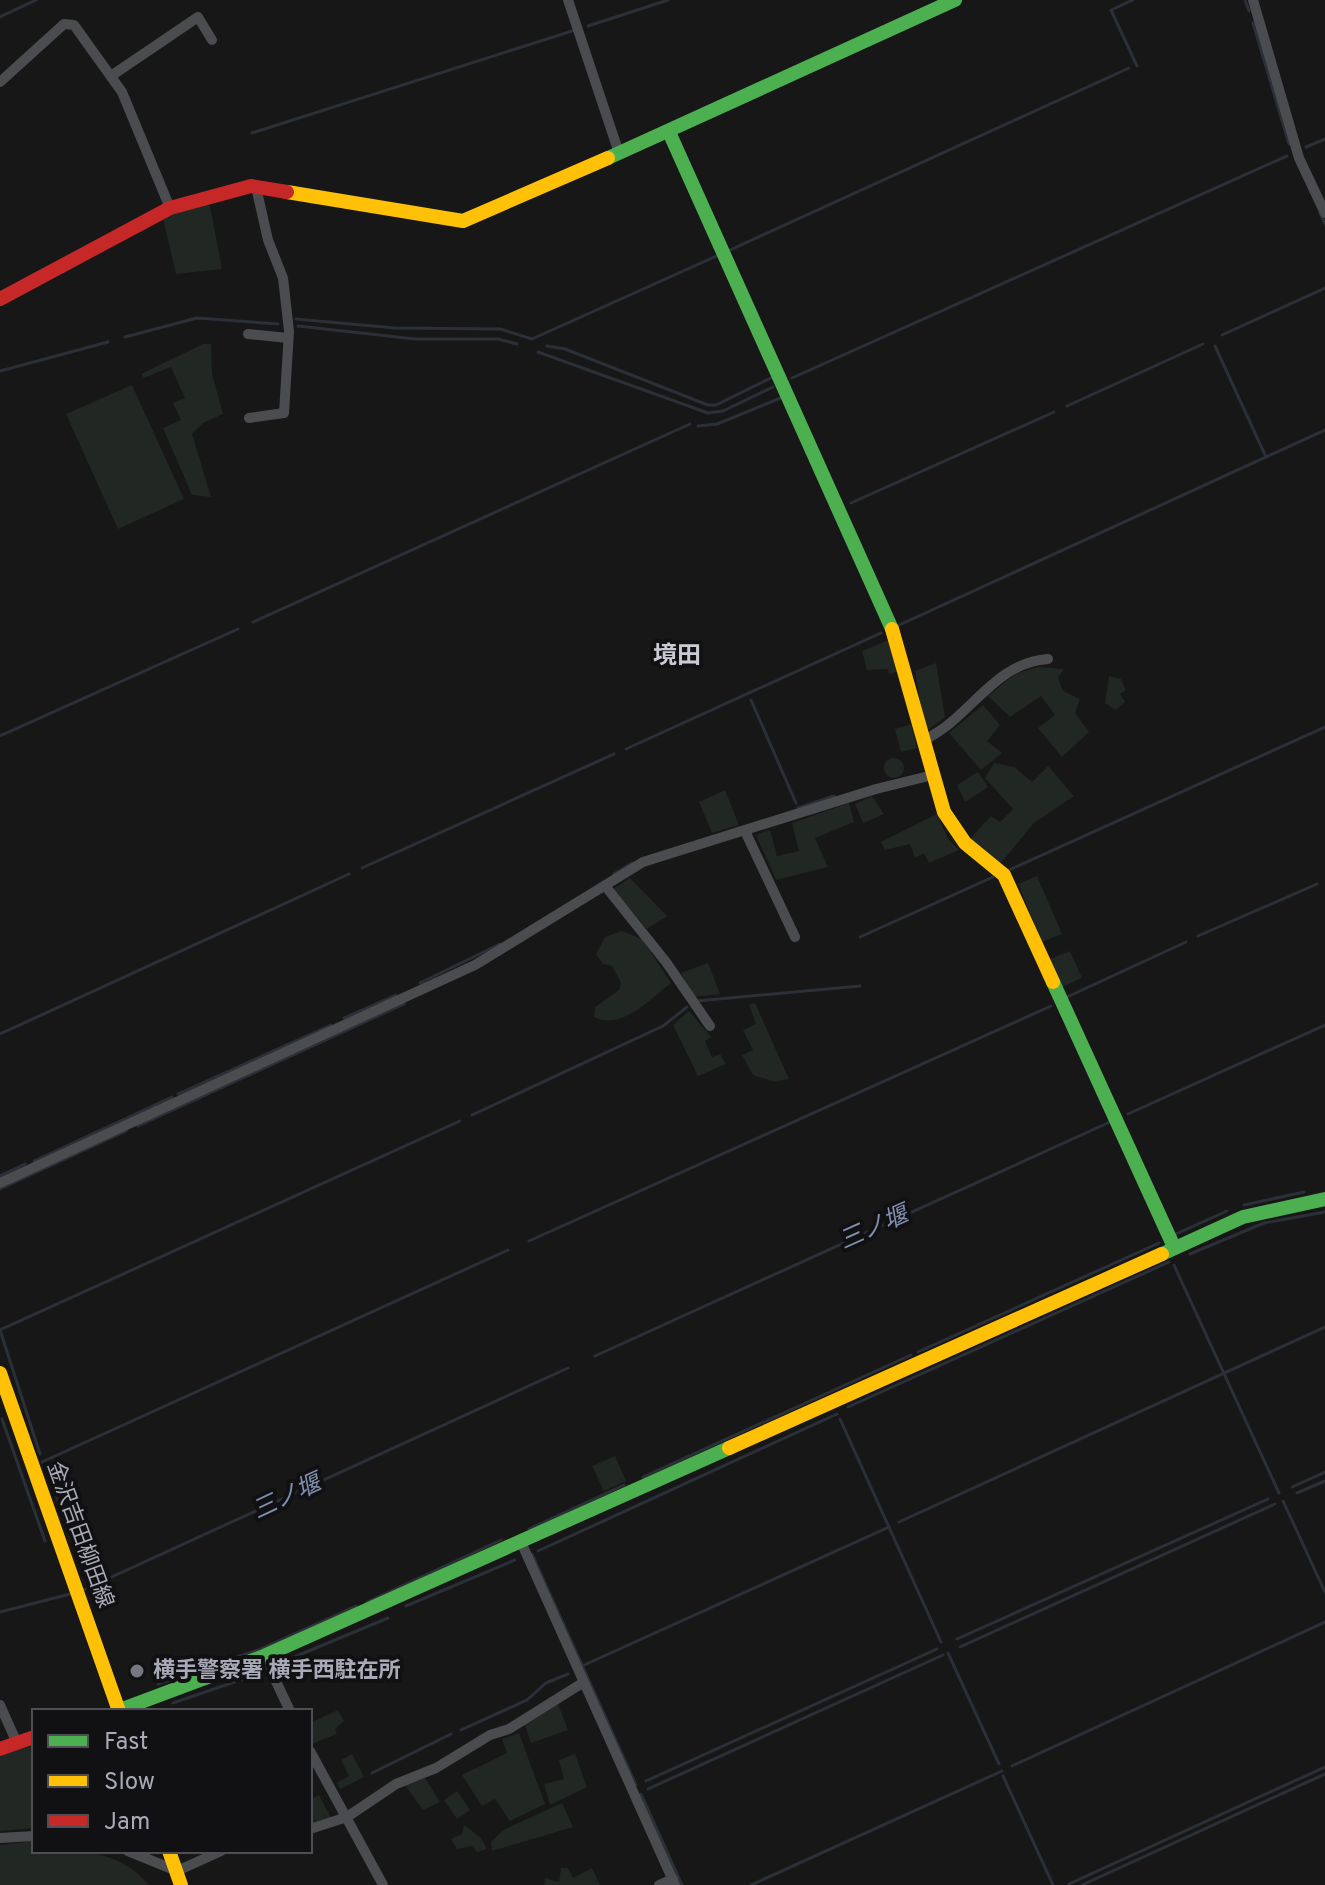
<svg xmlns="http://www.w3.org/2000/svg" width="1325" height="1885" font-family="Overpass,'Noto Sans JP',sans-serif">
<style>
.green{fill:#212722}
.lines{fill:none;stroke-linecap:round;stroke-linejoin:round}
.stream{stroke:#2b2f38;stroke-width:3}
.street{stroke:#4b4c4f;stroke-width:10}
.fast{stroke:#4caf50;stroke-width:14}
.slow{stroke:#ffc107;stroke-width:14}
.jam{stroke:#c62828;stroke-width:14}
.poi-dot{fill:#76777f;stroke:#111113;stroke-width:3}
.labels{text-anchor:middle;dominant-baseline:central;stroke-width:8;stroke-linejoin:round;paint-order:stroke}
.street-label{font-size:22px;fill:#a9aab7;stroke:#111113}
.poi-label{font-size:22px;font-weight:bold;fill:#a9aab7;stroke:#111113;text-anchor:start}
.neighbourhood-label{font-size:24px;font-weight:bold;fill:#c9cad3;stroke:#111113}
.water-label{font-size:24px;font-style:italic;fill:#8290b0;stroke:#111113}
</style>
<rect width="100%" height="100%" fill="#171717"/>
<g class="green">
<path d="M209,201L222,269L176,274L163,218Z"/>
<path d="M203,344H211L212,374L223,414L203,423L192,434L211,497L192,495L163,428L181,420L173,403L185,398L171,367L144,378L141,374Z"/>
<path d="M132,385L184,499L118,529L66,414Z"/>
<path d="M891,639L901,671L889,674L888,669L867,670L862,651Z"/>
<path d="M936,663L945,717L925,732L915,671Z"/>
<path d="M1038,667L1064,669L1058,678L1063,691L1080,699L1075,713L1089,732L1062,757L1038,728L1055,715L1041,696L1010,717L988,696L1015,674Z"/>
<path d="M1109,676L1121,679L1126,690L1120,694L1125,702L1116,710L1105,703Z"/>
<path d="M983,705L1000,725L987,741L1002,753L981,770L949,733Z"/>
<path d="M911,724L917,748L901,752L895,729Z"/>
<circle cx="894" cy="768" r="10"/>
<path d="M994,763L1014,767L1032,782L1048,766L1074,796L1034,823L1000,864L969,840L991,816L1000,822L1013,809L985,778Z"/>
<path d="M978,772L988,787L965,802L957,785Z"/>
<path d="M725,790L739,825L712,833L699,802Z"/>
<path d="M872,796L884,814L863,823L855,804Z"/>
<path d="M849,803L854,822L815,838L828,867L776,880L756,835L770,830L777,856L799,851L792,823Z"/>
<path d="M937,814L948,839L959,850L929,863L924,853L915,858L910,844L885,850L881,842Z"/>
<path d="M1037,876L1062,934L1042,942L1018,884Z"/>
<path d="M630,878L667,916L647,929L613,889Z"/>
<path d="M622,931L642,939L671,983C650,999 622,1031 594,1017L595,1007L619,990L621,983L612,966L603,964L596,954L605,937Z"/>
<path d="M1070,951L1082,978L1062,987L1050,959Z"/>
<path d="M708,963L720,994L694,997L681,973Z"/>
<path d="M755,1003L789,1079L775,1082L753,1075L742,1055L753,1050L743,1030L756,1024L749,1005Z"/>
<path d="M689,1011L711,1037L705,1041L712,1057L720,1054L726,1064L698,1076L673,1025Z"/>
<path d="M615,1456L626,1481L604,1491L592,1466Z"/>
<path d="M55,1459L94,1544L74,1553L44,1465Z"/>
<path d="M558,1704L568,1730L531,1743L525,1725Z"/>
<path d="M338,1710L344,1721L335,1729L337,1734L312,1744L310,1723Z"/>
<path d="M519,1733L545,1804L510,1821L495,1799L482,1806L462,1775L507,1753L502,1739Z"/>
<path d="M34,1745V1828L0,1831V1756Z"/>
<path d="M352,1754L364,1777L340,1789L337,1783L349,1776L341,1760Z"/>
<path d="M575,1754L587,1787L550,1805L544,1784L564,1779L559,1760Z"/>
<path d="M425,1778L440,1802L423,1810L405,1785Z"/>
<path d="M457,1791L470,1810L457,1819L444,1800Z"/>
<path d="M319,1795L331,1818L310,1823V1800Z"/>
<path d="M562,1803L573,1827L492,1851L491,1842L503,1830Z"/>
<path d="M464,1825L481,1838L487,1849L477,1852L472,1846L457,1849L451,1839L462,1834Z"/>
<path d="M34,1841V1851C80,1851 117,1848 149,1885H0V1845Z"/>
<path d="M561,1868H568L573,1878L592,1868L600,1885H544L545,1878L559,1882Z"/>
</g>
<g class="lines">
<g class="stream">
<path d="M1133,0L1111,10L1137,66"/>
<path d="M1245,0L1249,11"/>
<path d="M0,17L36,0"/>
<path d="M1253,23L1289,144"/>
<path d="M588,26L668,0"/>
<path d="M252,133L572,31"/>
<path d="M1306,147L1325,139"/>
<path d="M1320,213L1325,224"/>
<path d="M730,250L1129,68"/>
<path d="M296,319L395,328L500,329L532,339L719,255"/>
<path d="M298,326L415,339H498L517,344"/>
<path d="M1222,335L1325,288"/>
<path d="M125,337L197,318L278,324"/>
<path d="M547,346L565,349L708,405H716L773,377"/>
<path d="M1215,346L1266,457"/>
<path d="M538,352L708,413L723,411L773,387"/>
<path d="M0,371L108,342"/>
<path d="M792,378L1287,156"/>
<path d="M1067,406L1203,344"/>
<path d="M698,426L717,424L783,397"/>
<path d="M851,503L1054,412"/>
<path d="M253,622L690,424"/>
<path d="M897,626L1325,430"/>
<path d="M751,700L796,803"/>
<path d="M0,736L238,629"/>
<path d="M626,749L881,633"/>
<path d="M798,808L834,796"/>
<path d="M362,868L614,754"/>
<path d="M1009,870L1325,727"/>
<path d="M614,874L632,863"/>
<path d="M1198,936L1317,884"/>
<path d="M860,937L993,877"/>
<path d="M420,983L500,944"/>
<path d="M1067,997L1186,942"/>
<path d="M697,1001L860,986"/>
<path d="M344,1018L396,995"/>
<path d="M0,1034L349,874"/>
<path d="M178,1094L331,1025"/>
<path d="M1128,1114L1325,1025"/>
<path d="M472,1115L663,1026L687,1007"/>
<path d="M138,1126L404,1004"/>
<path d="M34,1161L172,1097"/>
<path d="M0,1176L25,1164"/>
<path d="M0,1189L126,1131"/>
<path d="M1244,1205L1304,1192"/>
<path d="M1176,1234L1227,1211"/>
<path d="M529,1241L1051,1006"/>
<path d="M1190,1254L1264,1223L1325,1212"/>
<path d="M1174,1265L1279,1493"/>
<path d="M0,1330L460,1121"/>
<path d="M0,1330L40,1454"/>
<path d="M918,1352L1159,1243"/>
<path d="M595,1356L1110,1122"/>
<path d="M848,1407L1169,1262"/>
<path d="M2,1419L45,1541"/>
<path d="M840,1419L941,1642"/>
<path d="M42,1462L508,1250"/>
<path d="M643,1477L911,1355"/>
<path d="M1292,1487L1325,1472"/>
<path d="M1297,1493L1325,1481"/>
<path d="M1283,1501L1325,1592"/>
<path d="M899,1522L1325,1327"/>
<path d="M529,1529L624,1485"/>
<path d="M538,1551L837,1414"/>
<path d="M532,1554L636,1785"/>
<path d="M81,1591L568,1368"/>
<path d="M367,1602L501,1540"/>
<path d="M406,1606L515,1560"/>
<path d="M0,1612L74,1593"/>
<path d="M957,1639L1268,1499"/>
<path d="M960,1647L1275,1504"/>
<path d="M948,1653L999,1764"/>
<path d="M275,1665L388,1618"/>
<path d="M582,1666L889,1527"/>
<path d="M158,1684L258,1650L356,1606"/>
<path d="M173,1703L261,1673"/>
<path d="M461,1730L527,1700L546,1683L568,1674"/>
<path d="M1012,1766L1325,1622"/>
<path d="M372,1773L451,1734"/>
<path d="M1003,1776L1053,1885"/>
<path d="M646,1781L937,1649"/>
<path d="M648,1789L943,1655"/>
<path d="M641,1794L682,1885"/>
<path d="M1069,1884L1325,1767"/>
<path d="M751,1885L1002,1771"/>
<path d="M1082,1885L1325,1774"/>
</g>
<g class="street">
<path d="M568,0L619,153"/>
<path d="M1253,0L1299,158L1325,213"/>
<path d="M111,76L198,17L212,40"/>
<path d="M0,82L64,24L74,25L122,92L170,208"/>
<path d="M248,334L288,338"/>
<path d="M249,418L284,413L289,331L283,278L268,240L256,187"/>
<path d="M922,742C931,736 941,731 949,724C981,698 1004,662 1048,659"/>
<path d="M745,831L795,937"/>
<path d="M606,887L666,962L710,1026"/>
<path d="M0,1183L475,965L643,862L876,789L933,775"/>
<path d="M521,1542L675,1885"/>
<path d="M264,1656L290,1711"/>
<path d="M0,1705L17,1743"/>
<path d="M310,1751L383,1885"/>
<path d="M310,1829L347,1817L396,1784L436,1768L490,1735L509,1729L584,1682"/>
<path d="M0,1838L34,1836"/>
<path d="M128,1851L177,1871L221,1851"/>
<path d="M659,1885L673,1879"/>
</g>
<g class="fast">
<path d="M669,132L892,629"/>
<path d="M608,158L955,0"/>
<path d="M1053,982L1174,1247"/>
<path d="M1162,1254L1243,1217L1325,1199"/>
<path d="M117,1711L264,1656L729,1448"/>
</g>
<g class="slow">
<path d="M287,192L463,221L608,158"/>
<path d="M892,629L944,812L965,843L1004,875L1053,982"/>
<path d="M0,1373L119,1711"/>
<path d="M729,1448L1162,1254"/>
<path d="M169,1851L181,1885"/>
</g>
<g class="jam">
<path d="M0,299L170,208L251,186L287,192"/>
<path d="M0,1749L34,1737"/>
</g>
</g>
<circle class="poi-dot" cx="137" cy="1671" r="8"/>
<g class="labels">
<g class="street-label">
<text transform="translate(79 1535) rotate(70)">金沢吉田柳田線</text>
</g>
<g class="poi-label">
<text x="153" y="1671">横手警察署 横手西駐在所</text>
</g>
<g class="neighbourhood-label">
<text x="677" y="657">境田</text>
</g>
<g class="water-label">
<text transform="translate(874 1229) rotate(-24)">三ノ堰</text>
<text transform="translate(287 1498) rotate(-25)">三ノ堰</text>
</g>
</g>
<rect x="32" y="1709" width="280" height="144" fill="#111113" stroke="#4e4e55" stroke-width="2"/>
<rect x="48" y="1735" width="40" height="12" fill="#4caf50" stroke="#4e4e55" stroke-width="2"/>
<text x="104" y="1749" font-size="24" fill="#a9aab7">Fast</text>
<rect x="48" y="1775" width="40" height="12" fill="#ffc107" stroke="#4e4e55" stroke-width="2"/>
<text x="104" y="1789" font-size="24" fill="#a9aab7">Slow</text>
<rect x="48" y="1815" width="40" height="12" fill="#c62828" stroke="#4e4e55" stroke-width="2"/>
<text x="104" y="1829" font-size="24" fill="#a9aab7">Jam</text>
</svg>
